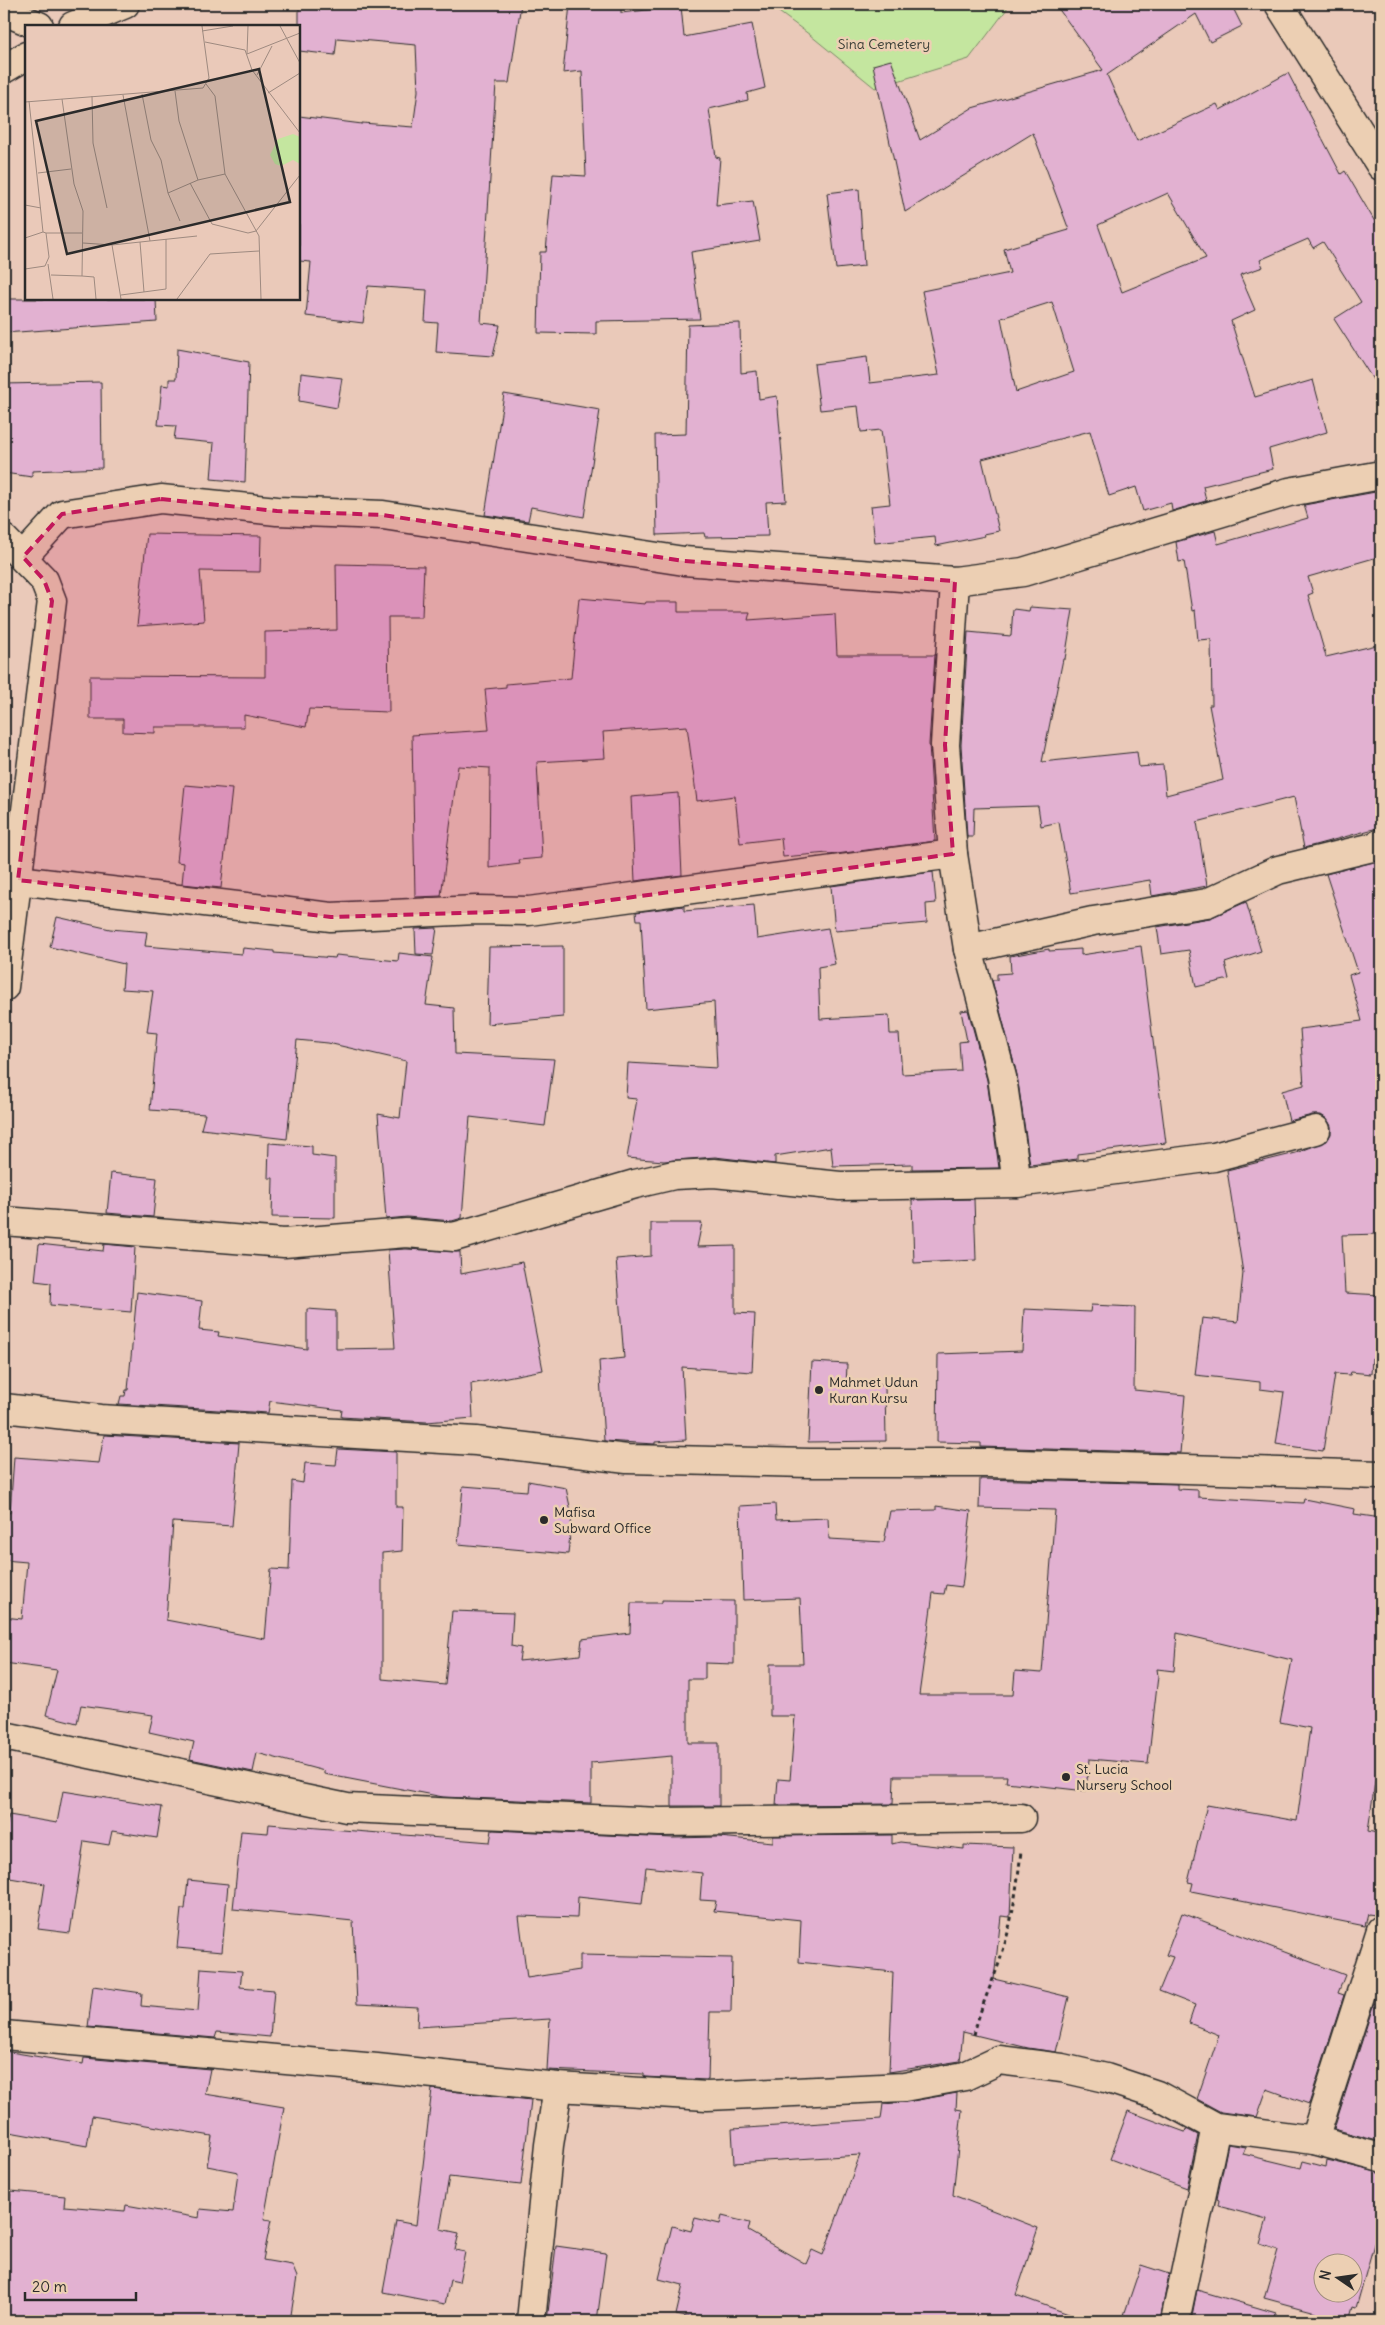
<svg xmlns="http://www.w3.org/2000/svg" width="1385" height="2325" font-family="Delius,sans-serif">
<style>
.green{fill:#c4e69f;stroke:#788865}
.building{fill:#e2b1d1;stroke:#2b2b2b;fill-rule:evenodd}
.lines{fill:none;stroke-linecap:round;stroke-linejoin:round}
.minor-casing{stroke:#2b2b2b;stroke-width:31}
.path{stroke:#2b2b2b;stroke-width:3;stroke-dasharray:4 4;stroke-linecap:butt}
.minor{stroke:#eccfb3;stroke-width:28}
.marked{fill:#c2185b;fill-opacity:0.2;stroke:#c2185b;stroke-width:4;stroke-dasharray:10 6;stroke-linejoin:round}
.poi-dot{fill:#2b2b2b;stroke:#eccfb3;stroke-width:2}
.labels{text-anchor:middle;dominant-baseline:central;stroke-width:5;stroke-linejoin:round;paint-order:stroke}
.park-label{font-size:14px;fill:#3a3e37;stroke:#eccfb3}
.poi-label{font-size:14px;fill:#2b2b2b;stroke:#eccfb3;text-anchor:start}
.inset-road{fill:none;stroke:#9e8a80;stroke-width:1}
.view{fill:#2b2b2b;fill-opacity:0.15;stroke:#2b2b2b;stroke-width:2.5}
.inset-edge{fill:none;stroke:#2b2b2b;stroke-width:2.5}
</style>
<rect width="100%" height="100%" fill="#eac9b9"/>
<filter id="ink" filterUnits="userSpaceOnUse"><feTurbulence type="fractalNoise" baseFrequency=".02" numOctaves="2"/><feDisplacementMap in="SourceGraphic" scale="10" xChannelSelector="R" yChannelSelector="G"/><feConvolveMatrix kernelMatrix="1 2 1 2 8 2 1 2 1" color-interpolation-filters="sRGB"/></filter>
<g filter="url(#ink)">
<path class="green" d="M768,4H1006L1007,9L969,59L875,88L810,35Z"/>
<g class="building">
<path d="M299,4H521L509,83H496L481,323L500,325L493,356L436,352L438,323L425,322L427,290L368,286L363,323L306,316L311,262L299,261V116L362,124V123L413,127L418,91L416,45L337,38L335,55L299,51Z"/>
<path d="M570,4H604V8L621,7V13L681,6L684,37L752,24L765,88L747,93L748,100L709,109L716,157L720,158L716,205L753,201L760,241L691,252L700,319L596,321V334L538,333L540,252H546L553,174L586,176L582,71L563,73Z"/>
<path d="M1055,4H1231L1242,26L1210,42L1196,14L1107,75L1137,141L1217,104L1220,110L1288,73L1341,174L1345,171L1381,232V392L1334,319L1361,302L1323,242L1313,248L1308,239L1260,260L1263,267L1240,275L1255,310L1231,321L1255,397L1313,380L1327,432L1269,449L1273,469L1203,486L1206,501L1172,511L1171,503L1143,511L1136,487L1109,496L1090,431L982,459L999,531L984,534L985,536L936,546L935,537L875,543L871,506L890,504L881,430L861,432L858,406L820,410L814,364L867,357L870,383L939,375L922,291L1010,273L1004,249L1069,230L1033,133L905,212L873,65L891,60L920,140L972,108L1103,70ZM1168,193L1206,258L1122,292L1098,225ZM1052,302L1074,372L1016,392L1001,318Z"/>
<path d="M859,189L864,266L836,269L827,193Z"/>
<path d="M4,299H156L157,322L4,333Z"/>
<path d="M740,323L741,373L757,371L759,399L777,396L786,501L766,502L768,536L705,537L704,533L657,535L655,435L686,434L688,325Z"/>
<path d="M177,349L249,362L245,482L211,479L214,443L174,439L176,426L158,425L162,385L169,386V379H176Z"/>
<path d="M301,373L342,378L337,408L299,401Z"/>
<path d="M101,382L102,468L32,471V477L4,473V384Z"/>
<path d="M504,394L600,410L584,517L531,507L528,521L485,515Z"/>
<path d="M1381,491V556L1308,577L1313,593L1308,595L1326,657L1381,644V827L1304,848L1294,797L1197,822L1207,886L1152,896L1150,880L1071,893L1059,822L1041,826L1038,806L974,808L973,837H967L961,745L968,632L1011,636L1013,609L1029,611L1030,607L1073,610L1065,659H1063L1042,762L1137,752L1139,767L1163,765L1166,795L1223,780L1209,705H1212L1211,639L1198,640L1195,610L1192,611L1184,561L1179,562L1176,542L1215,531L1218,544L1308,518L1304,505Z"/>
<path d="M147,534L261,536L260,572L200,571L204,621L137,626Z"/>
<path d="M336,564L424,566L422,617H388L389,712L309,709L306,727L244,715V727H155V733L123,732V719H90V676L265,677V632L337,630Z"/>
<path d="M579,598L645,604L646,602H678V612H750L748,620L835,614L837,655H935L929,744L935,841L829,855L828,853L783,857L781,838L740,843L735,796L697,801L687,726L603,732L605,758L537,762L542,858L519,860L520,864L489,868L490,768L458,766L441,896L415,897L412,735L489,730L485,689L506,687V684L571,678Z"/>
<path d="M185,785L232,789L221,888L182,884L184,863L177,862Z"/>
<path d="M678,793L682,875L635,881L631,797Z"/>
<path d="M1381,860V1234L1342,1235L1345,1293L1381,1295V1359L1372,1358L1371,1374L1351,1372L1350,1375L1335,1374L1323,1451L1276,1444L1284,1392L1260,1389V1382L1195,1375L1202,1318L1238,1322L1243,1273L1227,1170L1296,1153L1327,1141L1331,1134V1126L1327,1119L1321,1115H1312L1289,1121L1282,1091L1304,1085L1300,1029L1362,1021L1349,975L1358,972L1326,874Z"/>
<path d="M933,872L936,903L926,904L927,923L835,931L831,886Z"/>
<path d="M1246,902L1261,951L1225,963L1229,979L1196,987L1189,950L1161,954L1157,927L1210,918Z"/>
<path d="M754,905L757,939L828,928L835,964L818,967L820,1019L889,1015L890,1034H899L902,1074L961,1071L959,1042L967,1041L961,1011L968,1010L987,1080L999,1168L912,1169V1164L833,1166L831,1147L775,1156V1164L715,1157L664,1161L627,1158L637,1099L626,1098L628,1063L717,1068L714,1002L646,1009L641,920H637L636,912L684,906V911Z"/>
<path d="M57,917L110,929L147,932L145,946L242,954L243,948L274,951V953L335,958L336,955L398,961L399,953L433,957L426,1005L454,1008L455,1054L554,1059L545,1126L470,1117L462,1218L452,1221L407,1217L386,1219L378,1114L400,1118L406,1061L328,1043L297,1040L287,1139L201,1129L205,1114L150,1110L157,1033L147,1032L153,991L122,989L124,964L50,947Z"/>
<path d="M437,928L433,955L416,954L415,929Z"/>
<path d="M563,946V1017L487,1024L489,947Z"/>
<path d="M1141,946L1166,1143L1077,1154V1159L1030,1165L1017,1075L992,980H997V974L1011,973L1010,956L1049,949V951L1081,949V955Z"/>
<path d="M269,1143L312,1146V1155L335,1158V1218L272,1217L273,1178H268Z"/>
<path d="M111,1173L157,1178L153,1217L107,1213Z"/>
<path d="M974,1199L976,1260L914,1263L912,1200Z"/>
<path d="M651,1223H702L697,1247L735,1246V1313L755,1314L752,1372L682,1367L686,1440L655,1442V1444L604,1441L599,1361L624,1358L616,1259L651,1256Z"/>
<path d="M39,1244L103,1251L104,1244L135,1247L131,1312L50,1305L51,1283L35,1281Z"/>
<path d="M406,1249L460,1252L461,1274L522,1262L543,1370L471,1384L473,1418L427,1422L341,1417L342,1410L270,1401L268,1413L119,1404L121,1396H125L126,1390H128L137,1292L202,1301L199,1330L219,1332L218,1336L307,1349V1309L336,1311V1349L395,1348L388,1250Z"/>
<path d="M1091,1305L1135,1307L1134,1390L1185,1395L1180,1453L981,1447V1443L937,1442L938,1354L1022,1351L1024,1309L1090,1312Z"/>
<path d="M812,1362L847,1364L846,1386L885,1385L886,1441L808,1442Z"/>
<path d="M104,1435L239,1443L232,1526L173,1522L166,1620L265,1639L271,1569L289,1570L292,1481L303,1483L305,1463L336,1465L338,1449L396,1452V1507H403L402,1551L382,1553V1679L445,1685L452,1611L513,1613L511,1646L521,1648L519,1661L580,1655L582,1639L630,1633L631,1603H662V1600L734,1601V1664L705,1663V1679H688V1743H719V1806H672V1756L591,1763V1803L443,1797L324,1774V1771L257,1753L253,1772L190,1759L194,1742L149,1732L153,1715L81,1705L77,1723L46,1715L57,1670L4,1663V1617L22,1619L27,1562L4,1560V1512L10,1513L14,1457L99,1463Z"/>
<path d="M980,1479L1177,1484V1489L1198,1490V1497L1303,1503L1304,1499L1355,1509L1354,1514L1381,1518V1739L1368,1831L1381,1834V1887L1375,1915L1368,1914L1365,1926L1191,1891L1193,1883L1188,1882L1207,1805L1297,1821L1310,1728L1280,1722L1292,1660L1177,1633L1174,1671L1157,1669L1158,1676L1148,1764L1089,1759L1086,1791L1006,1782L1007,1776H894L893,1804L776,1805L778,1779L790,1780L795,1716H770V1664H803L800,1598L743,1600L740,1506L775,1504L776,1520L828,1518L829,1539L884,1542L890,1511L936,1510V1506L971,1511L962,1587L946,1585L944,1594L933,1593L919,1695H1013L1015,1671L1042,1673L1055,1510L979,1508Z"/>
<path d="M528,1481L566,1488L572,1516L568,1554L458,1544L463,1486L527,1491Z"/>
<path d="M63,1791L162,1807L157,1838L112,1831L109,1845L84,1841L70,1933L38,1929L45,1884L4,1877V1836L9,1815L57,1823Z"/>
<path d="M269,1824L490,1842L492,1830L673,1838L719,1837L773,1842V1836L892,1835V1844L900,1842L964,1849V1845L1013,1847L1010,1917L1001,1916L994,1979L1069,1997L1056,2052L1028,2048L963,2032L960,2061L889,2072L893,1972L799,1962L801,1920L714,1911L716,1901L700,1900L702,1873L646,1867L642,1904L578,1897L577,1918L519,1916L527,1978L580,1970V1955L732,1958L731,2012H710L708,2080L644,2077V2074L547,2070L550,2019L417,2027L418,2007L357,2004L353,1921L233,1909L241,1831L268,1833Z"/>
<path d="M188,1880L228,1884L222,1952L177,1948L181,1909H185Z"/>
<path d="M1182,1913L1345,1975L1338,1993L1344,1995L1309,2104L1267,2089L1257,2117L1221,2112L1197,2099L1219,2035L1189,2023L1195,2005L1159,1991L1173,1957L1166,1955Z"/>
<path d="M201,1968L242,1971L240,1987L274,1990L270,2037L217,2032L215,2038L88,2027L93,1986L142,1993L141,2006L198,2011Z"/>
<path d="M1374,2003L1381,2005V2142L1334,2129Z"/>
<path d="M4,2051L83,2064L84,2058L210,2069L205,2094L284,2107L264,2219L271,2220L263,2260L292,2265L297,2277L290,2321H4V2269L11,2191L65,2196L64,2206L125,2211L126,2205L199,2218L200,2209L233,2212L238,2172L207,2166L212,2136L92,2116L87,2146L4,2131Z"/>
<path d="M432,2089L531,2100L521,2185L449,2177L440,2229L459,2233L455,2250L465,2252L459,2282L450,2280L445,2304L383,2292L396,2221L416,2225Z"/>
<path d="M957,2093L956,2109L962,2110L953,2195L1038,2228L1016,2295L1077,2317L1076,2321H706L676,2315L683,2285L659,2279L672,2226L691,2231L695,2218L720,2224L722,2216L750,2223L748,2231L806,2264L812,2250L823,2255L860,2155L734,2163L732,2129L881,2119L883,2104L907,2102Z"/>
<path d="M1128,2111L1185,2132L1186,2129L1198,2135L1187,2188L1110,2159Z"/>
<path d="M1228,2144L1246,2147L1243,2154L1301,2168L1303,2161L1326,2167L1327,2160L1381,2173V2219L1356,2308L1353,2307L1349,2321L1264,2298L1278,2250L1260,2244L1267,2219L1218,2206L1219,2200L1217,2199ZM1322,2262H1352V2292H1322Z"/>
<path d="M556,2246L606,2253L597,2321H547Z"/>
<path d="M1141,2265L1169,2274L1160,2321H1122Z"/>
<path d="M1197,2290L1276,2313L1275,2321H1191Z"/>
</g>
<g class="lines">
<g class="minor-casing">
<g id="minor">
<path d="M1279,4L1381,166"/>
<path d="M4,11L39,26"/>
<path d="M73,26L125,4"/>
<path d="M4,69L26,56"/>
<path d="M4,539L44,580L52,601L4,987"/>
<path d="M23,557L62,514L161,499L277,511L383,515L684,561L955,581L1023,572L1289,492L1381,475"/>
<path d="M955,581L945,745L953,854L968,949L1002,1077L1017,1183"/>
<path d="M18,880L331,917L476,910L529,911L953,854"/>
<path d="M968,949L1093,921L1207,903L1278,870L1373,847L1381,843"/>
<path d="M4,1221L284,1243L406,1233L454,1237L635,1184L674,1175L714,1173L840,1186L1017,1183L1214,1157L1316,1130"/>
<path d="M4,1408L100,1419L476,1441L627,1459L809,1463H989L1381,1475"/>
<path d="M4,1736L347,1808L660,1822L1021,1818"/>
<path d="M4,2035L377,2068L558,2087L707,2096L904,2087L965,2076L999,2060L1062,2068L1106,2078L1157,2095L1216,2127L1314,2140L1381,2158"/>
<path d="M1314,2140L1381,1930"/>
<path d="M531,2321L549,2145L558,2087"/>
<path d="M1175,2321L1216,2127"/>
</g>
</g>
<path class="path" d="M974,2035C980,2007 991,1987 1000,1960C1012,1924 1017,1888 1021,1851"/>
<use href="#minor" class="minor"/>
</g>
</g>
<path class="marked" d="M161,499L277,511L383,515L684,561L955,581L945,745L953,854L529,911L331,917L18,880L52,601L44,580L23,557L62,514Z"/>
<g class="poi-dot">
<circle cx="819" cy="1390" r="5"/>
<circle cx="544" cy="1520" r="5"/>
<circle cx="1066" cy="1777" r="5"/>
</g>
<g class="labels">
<g class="park-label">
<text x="884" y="44">Sina Cemetery</text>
</g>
<g class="poi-label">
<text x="829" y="1382">Mahmet Udun<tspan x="829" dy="16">Kuran Kursu</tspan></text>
<text x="554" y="1512">Mafisa<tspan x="554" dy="16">Subward Office</tspan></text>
<text x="1076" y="1769">St. Lucia<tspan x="1076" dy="16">Nursery School</tspan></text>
</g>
</g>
<g transform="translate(25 25)">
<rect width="275" height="275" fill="#eac9b9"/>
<path d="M268,109L275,112V139L268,135L256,141L250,139L245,130L253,114Z" fill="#c4e69f"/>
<path class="inset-road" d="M223,1L222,29L275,8M255,1L275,38M177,6L208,1M180,17L220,25L227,45L275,108M232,50L247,21M181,59L190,71L200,149L234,211L236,274M150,66L154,96L173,155M243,68L275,48M117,69L126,115L136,135L143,168L155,196M98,70L125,216M67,71L68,118L82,183M37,74L49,159L58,186L57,251L69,252L71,274M0,77L178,63L184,53L177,1M13,148L46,144M165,158L187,199L223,208L231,206L275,150M143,168L173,155L200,149M0,180L16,183M21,208H57M0,213L18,207M115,217L119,267M58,218L87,220M23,239L28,274M0,244L20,241L24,232L21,208L18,207L4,76M26,250L57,251M96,270L141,264V214M96,274L87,220L172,211M152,274L185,229L234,226"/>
<path class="view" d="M234,44L265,177L42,229L11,96Z"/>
<rect width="275" height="275" class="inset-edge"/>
</g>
<rect width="1385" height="2325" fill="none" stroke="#eccfb3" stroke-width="20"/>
<rect x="10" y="10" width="1365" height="2305" fill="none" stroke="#2b2b2b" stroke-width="2" filter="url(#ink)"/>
<g transform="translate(1338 2278) rotate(283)"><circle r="24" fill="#eccfb3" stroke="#9f8d7d"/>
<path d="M0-4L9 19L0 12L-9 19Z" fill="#2b2b2b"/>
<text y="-8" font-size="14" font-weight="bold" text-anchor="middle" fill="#2b2b2b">N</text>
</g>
<path d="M25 2292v8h111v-8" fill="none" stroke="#2b2b2b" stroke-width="2.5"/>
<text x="32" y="2292" font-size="15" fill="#2b2b2b" stroke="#eccfb3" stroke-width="4" paint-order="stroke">20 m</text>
</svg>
